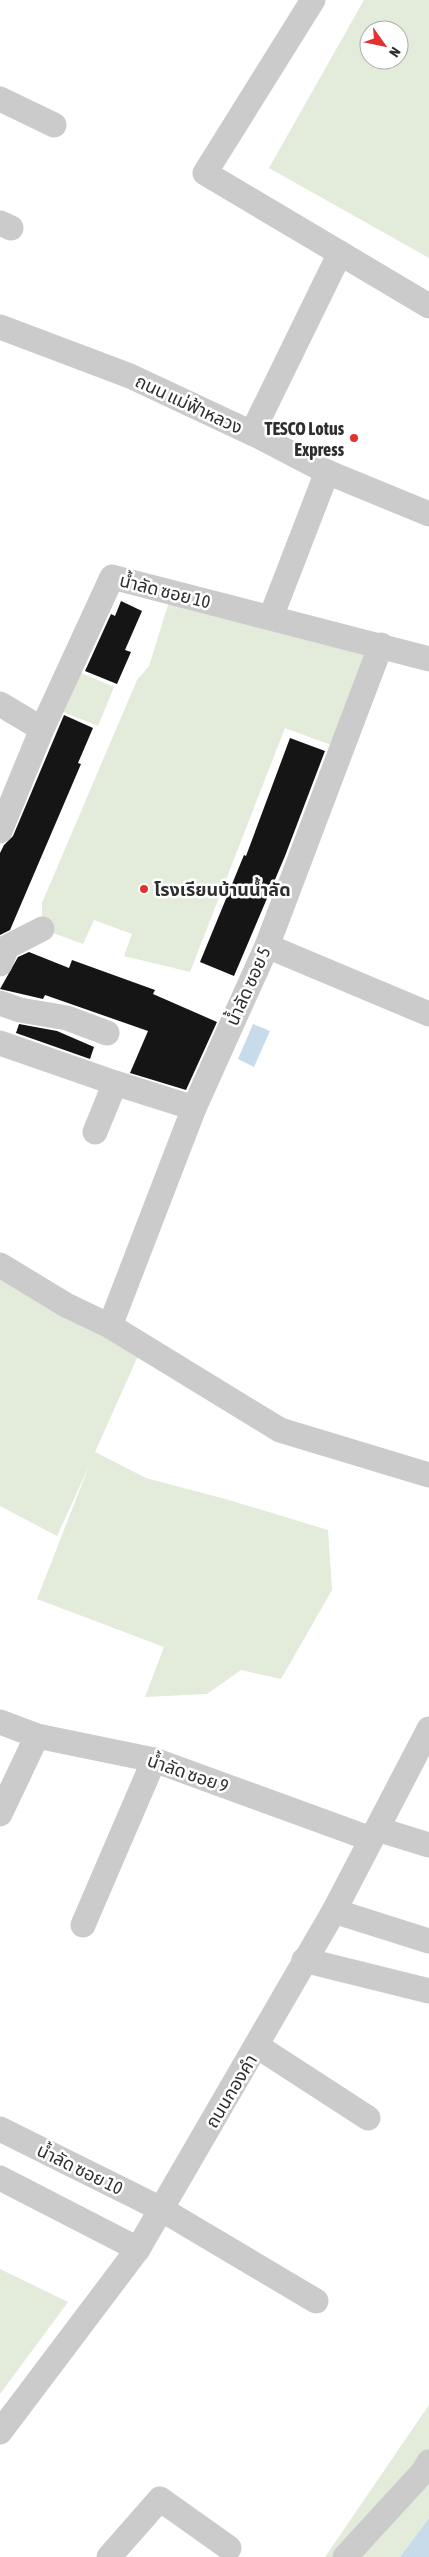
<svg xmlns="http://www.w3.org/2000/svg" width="429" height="2557" font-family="'Asap Condensed','Noto Sans Thai',sans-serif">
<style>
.green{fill:#e3ebdb;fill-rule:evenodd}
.water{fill:#c7dbeb}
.building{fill:#151515}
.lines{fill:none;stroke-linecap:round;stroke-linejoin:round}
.minor{stroke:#cbcbcb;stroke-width:25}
.poi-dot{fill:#e53030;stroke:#fff;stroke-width:2}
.labels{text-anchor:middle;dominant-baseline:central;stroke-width:5;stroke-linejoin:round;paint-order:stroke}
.street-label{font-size:18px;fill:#2e2e2e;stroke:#fff}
.poi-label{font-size:18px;font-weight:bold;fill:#2e2e2e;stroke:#fff;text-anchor:end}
</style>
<rect width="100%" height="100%" fill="#fff"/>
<g class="green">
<path d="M364,0H429V258L269,168ZM369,30H399V60H369Z"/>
<path d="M172,592L381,645L342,749L285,728L190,972L124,956L132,934L94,920L83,944L42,929V903L137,680L149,666Z"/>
<path d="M77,671L114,687L98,726L61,711Z"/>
<path d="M0,1274L138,1356L95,1452L146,1478L229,1500L328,1530L332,1590L281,1679L241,1670L207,1694L145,1697L164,1647L37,1599L89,1466L57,1536L0,1506Z"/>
<path d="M0,2269L68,2302L0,2394Z"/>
<path d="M429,2405V2518L400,2557H325Z"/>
</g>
<g class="water">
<path d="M253,1024L270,1031L254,1067L238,1059Z"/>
<path d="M429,2518V2557H400Z"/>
</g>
<g class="building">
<path d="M121,601L142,611L125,650L131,652L117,684L85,671L111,614L115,616Z"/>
<path d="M64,715L93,728L78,763L81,764L10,930L0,935V853L4,845L13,836Z"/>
<path d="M290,738L325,751L285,856L234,976L200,962L244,855L246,856Z"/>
<path d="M29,952L69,968L72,960L155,990L153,994L217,1022L186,1090L130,1073L148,1031L45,995L43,999L0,989L18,957Z"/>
<path d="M19,1024L57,1031L94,1047L90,1059L16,1033Z"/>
</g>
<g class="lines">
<g class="minor">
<path d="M313,0L205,173L429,306"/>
<path d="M0,99L54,125"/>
<path d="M0,223L11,228"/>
<path d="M0,327L130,376L260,437L327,472L429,514"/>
<path d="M252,433L340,253"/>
<path d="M271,617L327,472"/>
<path d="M0,704L42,729"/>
<path d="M0,831L42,729L112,577L429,659"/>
<path d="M267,946L429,1014"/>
<path d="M0,964L7,947L42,929"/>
<path d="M0,1003L20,1010L67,1018L107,1033"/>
<path d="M0,1043L115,1083L194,1108"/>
<path d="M95,1132L115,1083"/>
<path d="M0,1265L66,1305L110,1326L280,1430L429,1475"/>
<path d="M110,1326L194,1108L267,946L381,645"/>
<path d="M0,1722L37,1736L154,1760L371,1839"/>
<path d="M0,1814L37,1736"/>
<path d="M377,1829L429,1845"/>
<path d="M334,1911L429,1941"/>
<path d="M83,1925L154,1760"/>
<path d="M304,1960L429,1991"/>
<path d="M257,2046L368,2118"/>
<path d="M0,2129L161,2209L316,2301"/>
<path d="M0,2178L138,2249"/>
<path d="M0,2432L138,2249L334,1911L429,1729"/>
<path d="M109,2557L160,2499L229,2548"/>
<path d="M345,2557L423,2472L429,2462"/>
</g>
</g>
<g class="poi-dot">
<circle cx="354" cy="438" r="5"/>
<circle cx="144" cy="889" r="5"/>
</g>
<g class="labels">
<g class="street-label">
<text transform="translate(189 404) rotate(25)">ถนน แม่ฟ้าหลวง</text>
<text transform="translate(165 591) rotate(14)">น้ำลัด ซอย 10</text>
<text transform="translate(248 986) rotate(-66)">น้ำลัด ซอย 5</text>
<text transform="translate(188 1773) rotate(19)">น้ำลัด ซอย 9</text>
<text transform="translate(231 2091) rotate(-59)">ถนนกองคำ</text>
<text transform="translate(80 2169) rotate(26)">น้ำลัด ซอย 10</text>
</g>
<g class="poi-label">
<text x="344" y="428">TESCO Lotus<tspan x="344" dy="21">Express</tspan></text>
<text x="154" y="889" text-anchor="start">โรงเรียนบ้านน้ำลัด</text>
</g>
</g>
<g transform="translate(384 45) rotate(123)"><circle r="24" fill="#ffffff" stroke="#ababab"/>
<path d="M0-4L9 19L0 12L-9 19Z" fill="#e53030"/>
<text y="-8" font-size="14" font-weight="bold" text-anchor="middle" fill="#2e2e2e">N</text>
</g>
</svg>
